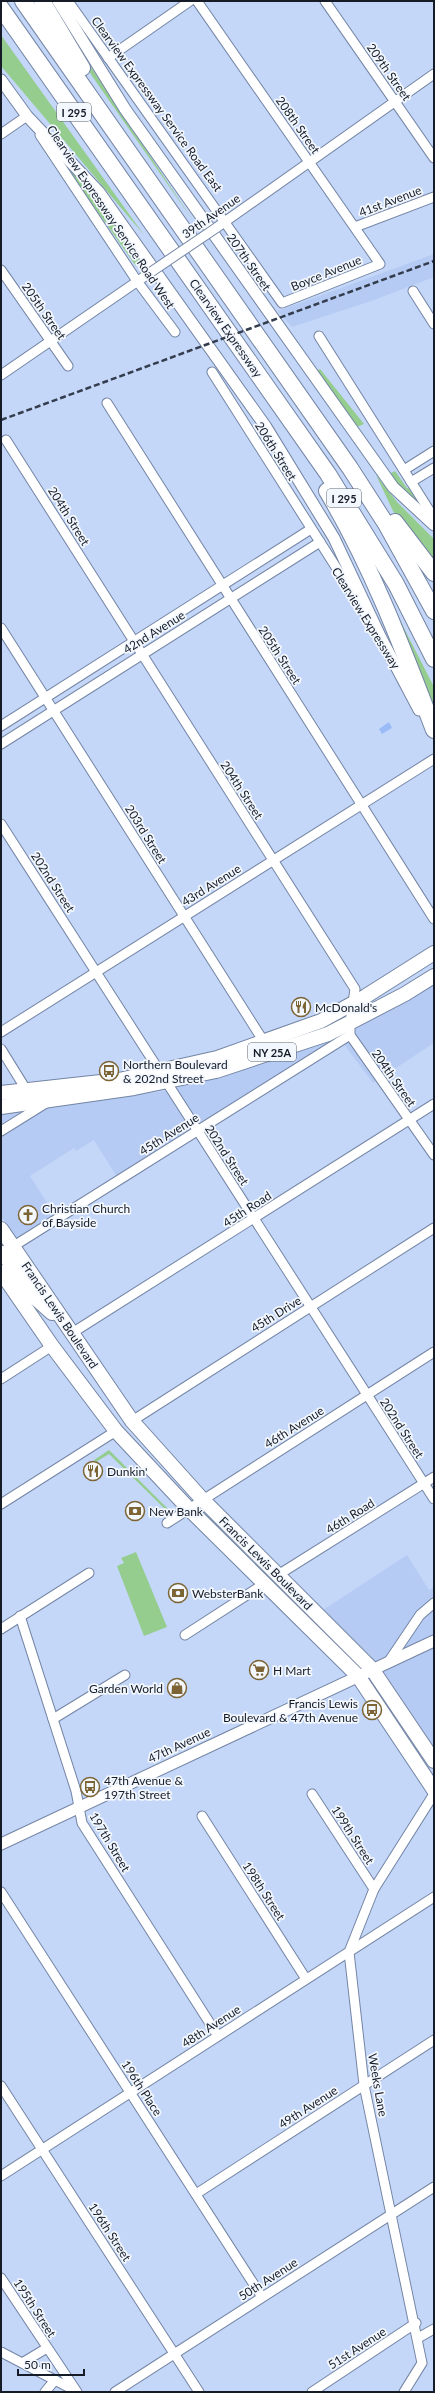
<svg xmlns="http://www.w3.org/2000/svg" width="435" height="2393" font-family="Lato,sans-serif">
<style>
.built{fill:#b5cbf3}
.green{fill:#95cd8f}
.water{fill:#9bbbf7}
.lines{fill:none;stroke-linecap:round;stroke-linejoin:round}
.minor-casing{stroke:#7485a4;stroke-width:11}
.tertiary-casing{stroke:#7485a4;stroke-width:13}
.primary-casing{stroke:#7485a4;stroke-width:16}
.motorway-casing{stroke:#7485a4;stroke-width:18}
.minor{stroke:#fff;stroke-width:9}
.tertiary{stroke:#fff;stroke-width:11}
.primary{stroke:#fff;stroke-width:14}
.motorway{stroke:#fff;stroke-width:16}
.rail{stroke:#343d4d;stroke-width:2.5;stroke-dasharray:6 3;stroke-linecap:butt}
.minor-bridge-casing{stroke:#7485a4;stroke-width:11;stroke-linecap:butt}
.minor-bridge{stroke:#fff;stroke-width:9}
.labels{text-anchor:middle;dominant-baseline:central;stroke-width:3.5;stroke-linejoin:round;paint-order:stroke}
.shield{fill:#f3f7fe;stroke:#585e68;stroke-width:1}
.shield-label{font-size:11px;font-weight:bold;fill:#151c28}
.street-label{font-size:12px;fill:#151c28;stroke:#f3f7fe}
.poi-label{font-size:12px;fill:#151c28;stroke:#f3f7fe;text-anchor:start}
</style>
<rect width="100%" height="100%" fill="#c4d7f9"/>
<g class="built">
<path d="M434,254V277L374,300L292,327L278,311Z"/>
<path d="M434,983V1043L373,1083L343,1043L122,1185L94,1140L76,1151L74,1148L30,1176L60,1223L22,1248L1,1216V1114L164,1091L238,1071L328,1039Z"/>
<path d="M407,1555L429,1590L434,1587V1749L370,1655L323,1610Z"/>
</g>
<g class="green">
<path d="M47,1L194,222L92,76Z"/>
<path d="M1,35L144,235L1,66Z"/>
<path d="M53,149L100,197L146,260L136,266Z"/>
<path d="M320,369L364,424L357,427L317,371Z"/>
<path d="M395,471L407,488L411,489L425,510L402,490L389,474Z"/>
<path d="M376,475L397,502L434,539V567L393,511Z"/>
<path d="M380,581L434,687V705L433,703Z"/>
<path d="M109,1450L169,1510L167,1511L109,1454L96,1462L94,1460Z"/>
<path d="M136,1552L167,1627L144,1636L117,1566L124,1563L121,1558Z"/>
</g>
<path class="water" d="M389,722L392,728L382,734L379,729Z"/>
<g class="lines">
<g class="minor-casing">
<g id="minor">
<path d="M68,1L282,303L380,264L197,1"/>
<path d="M325,1L434,158"/>
<path d="M108,58L190,1"/>
<path d="M1,134L27,116L31,121"/>
<path d="M40,135L137,281L175,332"/>
<path d="M355,227L434,197"/>
<path d="M216,228L434,74"/>
<path d="M1,270L68,366"/>
<path d="M413,291L434,324"/>
<path d="M319,336L434,518"/>
<path d="M212,372L367,616"/>
<path d="M1,375L151,272"/>
<path d="M107,403L434,919"/>
<path d="M6,440L355,989L350,1023V1035L434,1155"/>
<path d="M404,470L434,451"/>
<path d="M411,482L434,468"/>
<path d="M1,628L266,1045"/>
<path d="M1,726L311,529"/>
<path d="M1,744L320,542"/>
<path d="M1,824L434,1499"/>
<path d="M1,1032L434,759"/>
<path d="M1,1049L27,1091"/>
<path d="M1,1131L46,1103"/>
<path d="M9,1249L350,1035"/>
<path d="M72,1333L434,1104"/>
<path d="M1,1379L52,1346"/>
<path d="M132,1421L434,1228"/>
<path d="M1,1504L116,1431"/>
<path d="M167,1523L434,1352"/>
<path d="M278,1575L434,1477"/>
<path d="M20,1616L76,1791L82,1823L218,2036"/>
<path d="M1,1629L89,1573"/>
<path d="M185,1635L264,1584"/>
<path d="M389,1661L420,1615L434,1603"/>
<path d="M53,1719L125,1675"/>
<path d="M312,1794L374,1889"/>
<path d="M202,1816L306,1979"/>
<path d="M1,1892L262,2297"/>
<path d="M1,2086L199,2392"/>
<path d="M1,2176L434,1897"/>
<path d="M196,2194L434,2040"/>
<path d="M1,2278L77,2392"/>
<path d="M418,2338L434,2329"/>
<path d="M1,2352L74,2390"/>
<path d="M22,2363L47,2348"/>
<path d="M45,2392L55,2380"/>
<path d="M115,2392L434,2187"/>
<path d="M312,2392L416,2323"/>
<path d="M404,2392L422,2363L364,2085L349,1952L374,1889L434,1794"/>
</g>
</g>
<g class="tertiary-casing">
<g id="tertiary">
<path d="M58,1L125,109L393,487L434,525"/>
<path d="M1,80L27,116L99,192L266,427L334,538L381,638L419,710"/>
<path d="M1,1844L434,1641"/>
</g>
</g>
<g class="primary-casing">
<g id="primary">
<path d="M1,1093L119,1080L217,1058L321,1021L366,996L434,953"/>
<path d="M1,1107L134,1088L216,1071L328,1034L405,994L434,976"/>
<path d="M1,1229L132,1421L202,1499L372,1669L434,1761"/>
<path d="M3,1253L33,1296L52,1313"/>
<path d="M1,1272L52,1346L116,1431L188,1508L358,1676L434,1790"/>
</g>
</g>
<g class="motorway-casing">
<g id="motorway">
<path d="M23,1L350,468L386,524L434,611"/>
<path d="M42,1L82,68"/>
<path d="M1,8L328,474L396,584L434,659"/>
<path d="M327,491C372,566 403,649 434,730"/>
<path d="M395,522L434,573"/>
</g>
</g>
<use href="#minor" class="minor"/>
<use href="#tertiary" class="tertiary"/>
<use href="#primary" class="primary"/>
<use href="#motorway" class="motorway"/>
<path class="rail" d="M1,420L434,261"/>
<g class="minor-bridge-casing">
<path id="minor-bridge" d="M151,272L216,228"/>
</g>
<use href="#minor-bridge" class="minor-bridge"/>
</g>
<defs>
<g id="restaurant-ring" transform="scale(1)"><circle r="9.5" fill="#f3f7fe" stroke="#7c6434" stroke-width="1.5"/><path d="M-5-6h1v4h1v-4h1v4h1v-4h1v5L-1.5 .5V6h-2V.5L-5-1ZM5-6V6H3V1.5H1.5Q1.5-4 5-6Z" fill="#7c6434"/></g>
<g id="bus-ring" transform="scale(1)"><circle r="9.5" fill="#f3f7fe" stroke="#7c6434" stroke-width="1.5"/><path d="M-5-6H5V4H4V6H2V4H-2V6H-4V4H-5ZM-3.5-4V0h7V-4ZM-3.5 1.2v1.5H-2V1.2ZM2 1.2v1.5H3.5V1.2Z" fill="#7c6434"/></g>
<g id="church-ring" transform="scale(1)"><circle r="9.5" fill="#f3f7fe" stroke="#7c6434" stroke-width="1.5"/><path d="M-1.2-6h2.4v3.5h3.3v2.4h-3.3V6h-2.4V-.1h-3.3v-2.4h3.3Z" fill="#7c6434"/></g>
<g id="bank-ring" transform="scale(1)"><circle r="9.5" fill="#f3f7fe" stroke="#7c6434" stroke-width="1.5"/><path d="M-6-4H6V4H-6ZM0-2.3a2.3 2.3 0 1 0 0 4.6a2.3 2.3 0 1 0 0-4.6Z" fill="#7c6434"/></g>
<g id="supermarket-ring" transform="scale(1)"><circle r="9.5" fill="#f3f7fe" stroke="#7c6434" stroke-width="1.5"/><path d="M-6-5.5h2.5l.6 2H6L4.5 2H-2.5L-4.4-4H-6ZM-1.5 3.2a1.3 1.3 0 1 0 .1 0ZM3 3.2a1.3 1.3 0 1 0 .1 0Z" fill="#7c6434"/></g>
<g id="shop-ring" transform="scale(1)"><circle r="9.5" fill="#f3f7fe" stroke="#7c6434" stroke-width="1.5"/><path d="M-5-2.5h2.3a2.7 3.5 0 0 1 5.4 0H5L5.5 6h-11ZM-1.5-2.5h3a1.5 2.3 0 0 0-3 0Z" fill="#7c6434"/></g>
</defs>
<g fill-rule="evenodd">
<use href="#restaurant-ring" x="301" y="1007"/>
<use href="#bus-ring" x="109" y="1071"/>
<use href="#church-ring" x="28" y="1215"/>
<use href="#restaurant-ring" x="93" y="1471"/>
<use href="#bank-ring" x="135" y="1511"/>
<use href="#bank-ring" x="178" y="1593"/>
<use href="#supermarket-ring" x="259" y="1670"/>
<use href="#shop-ring" x="177" y="1688"/>
<use href="#bus-ring" x="372" y="1710"/>
<use href="#bus-ring" x="90" y="1787"/>
</g>
<g class="labels">
<g class="shield">
<rect x="57" y="103" width="34" height="18" rx="3"/>
<rect x="327" y="489" width="34" height="18" rx="3"/>
<rect x="248" y="1043" width="48" height="18" rx="3"/>
</g>
<g class="shield-label">
<text x="74" y="112">I 295</text>
<text x="344" y="498">I 295</text>
<text x="272" y="1052">NY 25A</text>
</g>
<g class="street-label">
<text transform="translate(389 72) rotate(55)">209th Street</text>
<text transform="translate(157 104) rotate(54)">Clearview Expressway Service Road East</text>
<text transform="translate(298 125) rotate(55)">208th Street</text>
<text transform="translate(390 201) rotate(-21)">41st Avenue</text>
<text transform="translate(211 216) rotate(-35)">39th Avenue</text>
<text transform="translate(111 217) rotate(56)">Clearview Expressway Service Road West</text>
<text transform="translate(249 262) rotate(55)">207th Street</text>
<text transform="translate(326 273) rotate(-22)">Boyce Avenue</text>
<text transform="translate(44 311) rotate(55)">205th Street</text>
<text transform="translate(226 328) rotate(55)">Clearview Expressway</text>
<text transform="translate(276 451) rotate(58)">206th Street</text>
<text transform="translate(69 516) rotate(58)">204th Street</text>
<text transform="translate(366 618) rotate(58)">Clearview Expressway</text>
<text transform="translate(154 632) rotate(-32)">42nd Avenue</text>
<text transform="translate(280 655) rotate(57)">205th Street</text>
<text transform="translate(242 790) rotate(57)">204th Street</text>
<text transform="translate(146 834) rotate(58)">203rd Street</text>
<text transform="translate(53 882) rotate(57)">202nd Street</text>
<text transform="translate(211 885) rotate(-32)">43rd Avenue</text>
<text transform="translate(394 1078) rotate(55)">204th Street</text>
<text transform="translate(169 1134) rotate(-32)">45th Avenue</text>
<text transform="translate(227 1155) rotate(57)">202nd Street</text>
<text transform="translate(247 1209) rotate(-33)">45th Road</text>
<text transform="translate(276 1314) rotate(-32)">45th Drive</text>
<text transform="translate(60 1315) rotate(56)">Francis Lewis Boulevard</text>
<text transform="translate(294 1427) rotate(-32)">46th Avenue</text>
<text transform="translate(402 1428) rotate(57)">202nd Street</text>
<text transform="translate(350 1516) rotate(-32)">46th Road</text>
<text transform="translate(266 1563) rotate(45)">Francis Lewis Boulevard</text>
<text transform="translate(179 1745) rotate(-25)">47th Avenue</text>
<text transform="translate(353 1835) rotate(57)">199th Street</text>
<text transform="translate(110 1842) rotate(59)">197th Street</text>
<text transform="translate(264 1891) rotate(57)">198th Street</text>
<text transform="translate(211 2026) rotate(-33)">48th Avenue</text>
<text transform="translate(378 2085) rotate(80)">Weeks Lane</text>
<text transform="translate(142 2088) rotate(57)">196th Place</text>
<text transform="translate(308 2107) rotate(-33)">49th Avenue</text>
<text transform="translate(110 2232) rotate(57)">196th Street</text>
<text transform="translate(268 2279) rotate(-33)">50th Avenue</text>
<text transform="translate(35 2308) rotate(57)">195th Street</text>
<text transform="translate(357 2348) rotate(-33)">51st Avenue</text>
</g>
<g class="poi-label">
<text x="315" y="1007">McDonald's</text>
<text x="123" y="1064">Northern Boulevard<tspan x="123" dy="14">&amp; 202nd Street</tspan></text>
<text x="42" y="1208">Christian Church<tspan x="42" dy="14">of Bayside</tspan></text>
<text x="107" y="1471">Dunkin'</text>
<text x="149" y="1511">New Bank</text>
<text x="192" y="1593">WebsterBank</text>
<text x="273" y="1670">H Mart</text>
<text x="163" y="1688" text-anchor="end">Garden World</text>
<text x="358" y="1703" text-anchor="end">Francis Lewis<tspan x="358" dy="14">Boulevard &amp; 47th Avenue</tspan></text>
<text x="104" y="1780">47th Avenue &amp;<tspan x="104" dy="14">197th Street</tspan></text>
</g>
</g>
<rect width="435" height="2393" fill="none" stroke="#151c28" stroke-width="4"/>
<path d="M18 2369v6h66v-6" fill="none" stroke="#151c28" stroke-width="2"/>
<text x="24" y="2369" font-size="12" fill="#151c28" stroke="#f3f7fe" stroke-width="3" paint-order="stroke">50 m</text>
</svg>
